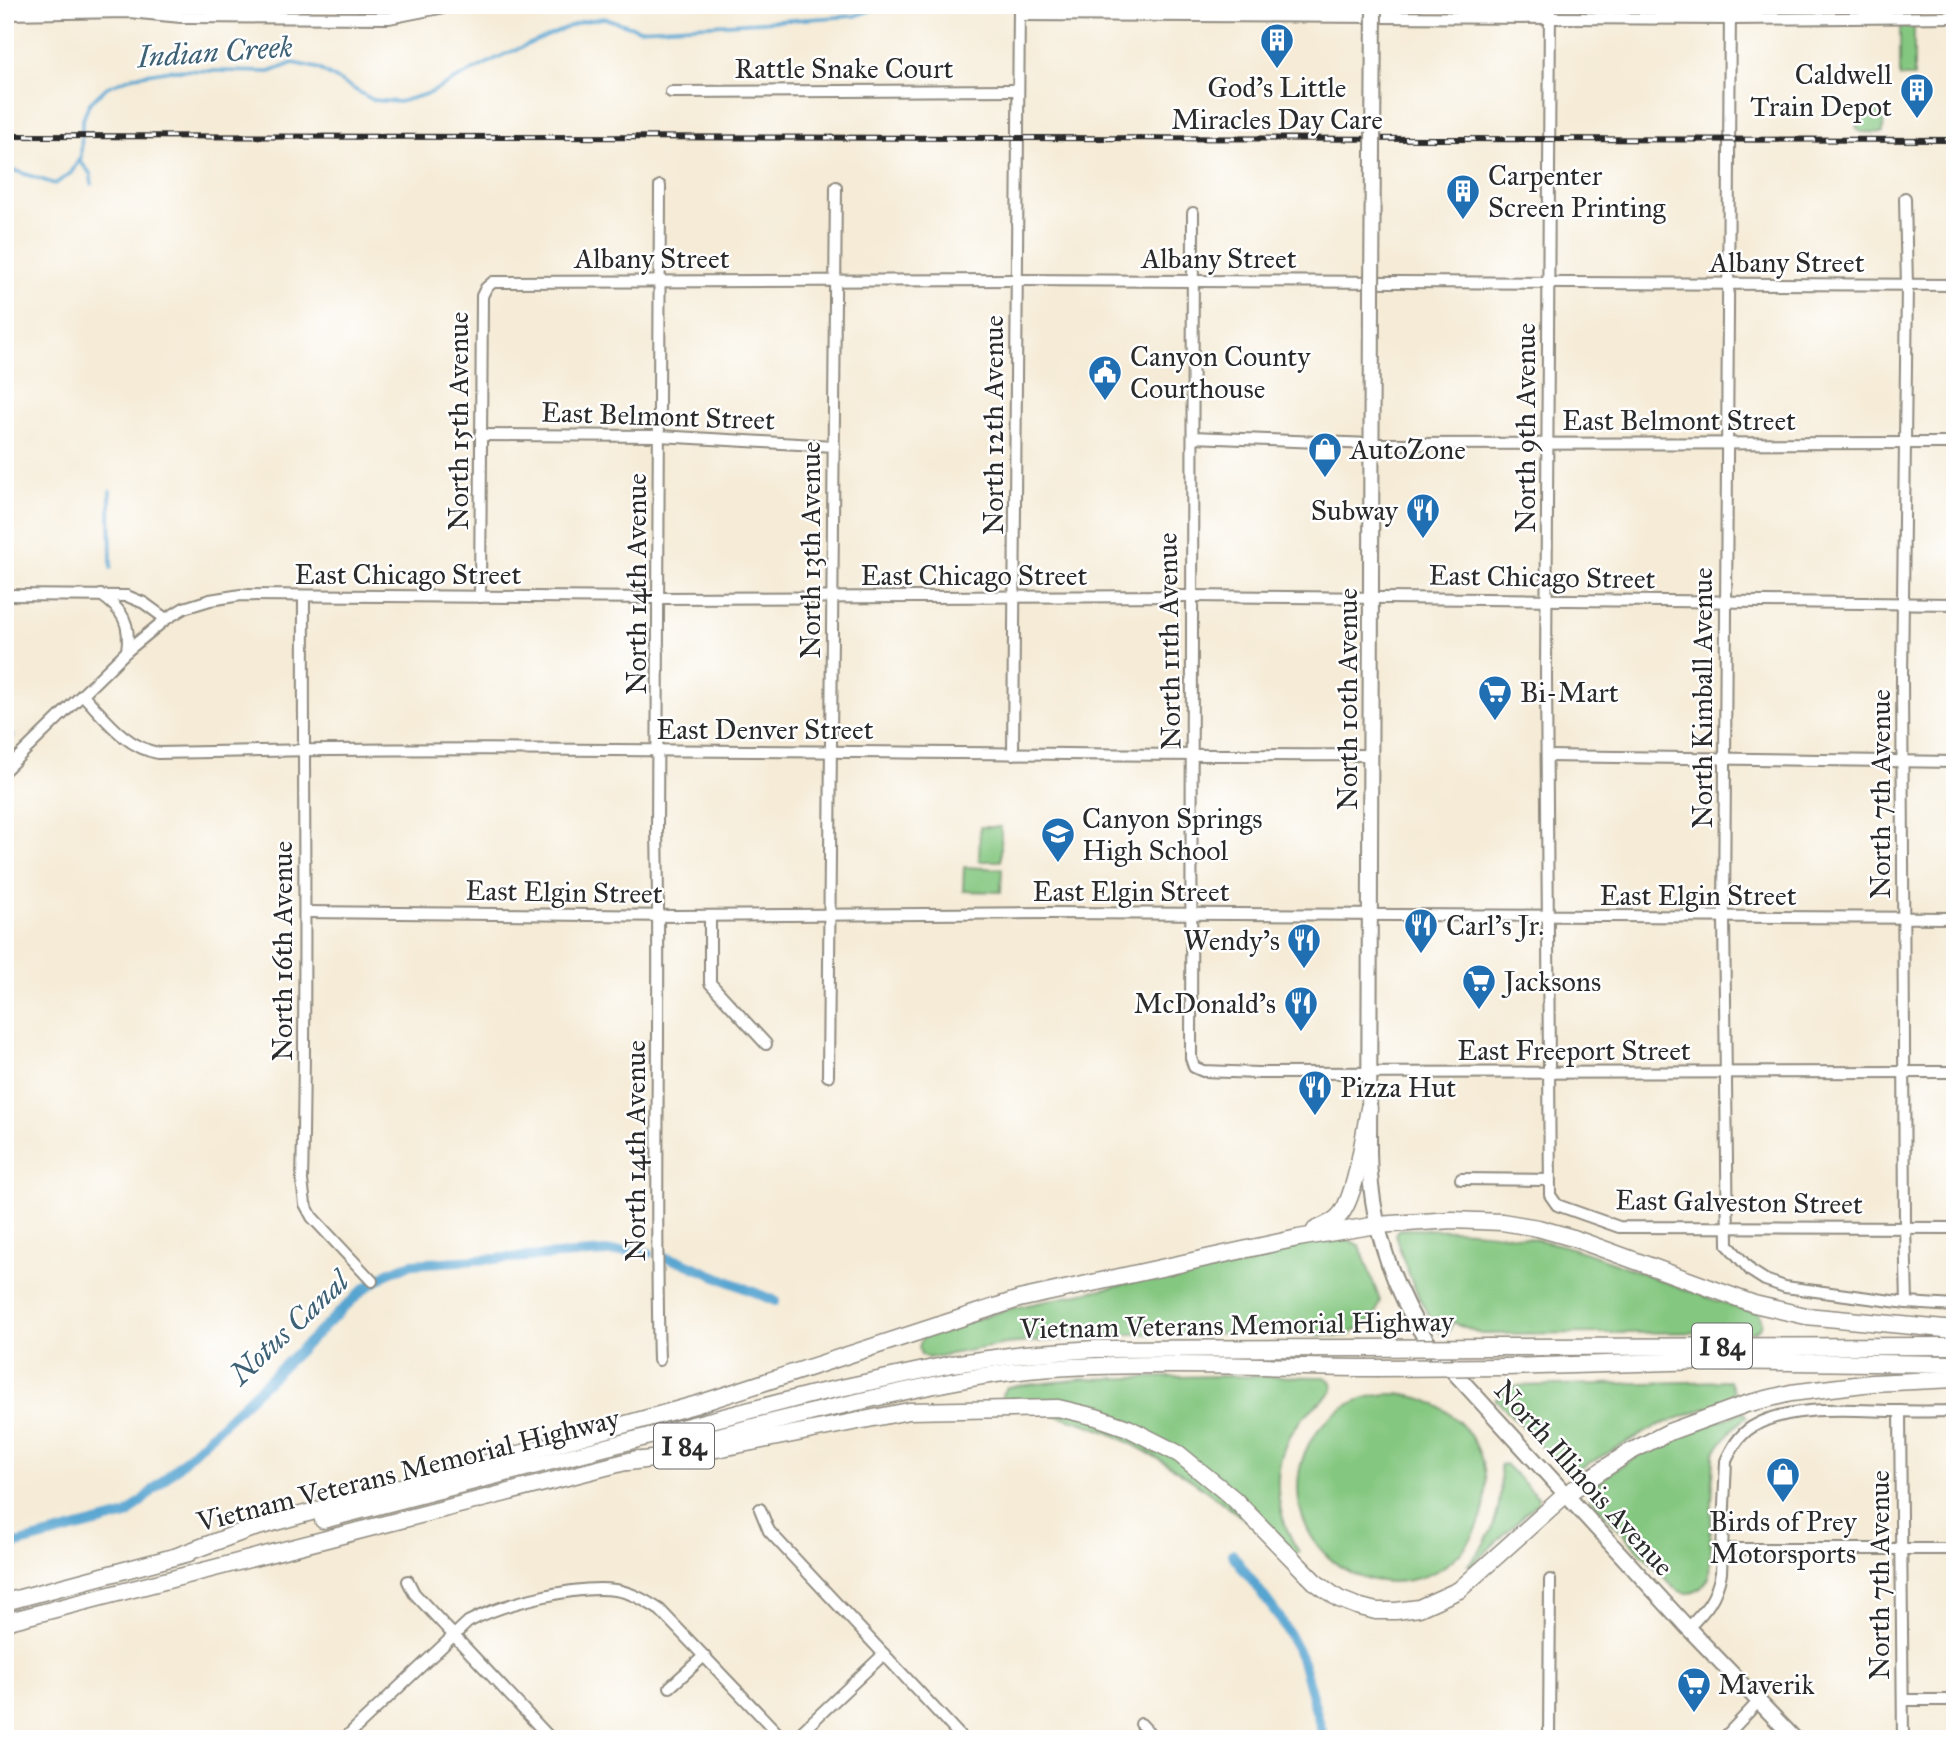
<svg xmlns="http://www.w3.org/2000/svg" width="1960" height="1744" font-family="'IM FELL Great Primer',serif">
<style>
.green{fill:#84c780;stroke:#587956;stroke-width:2}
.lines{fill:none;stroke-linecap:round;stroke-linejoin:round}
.stream{stroke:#56a4d0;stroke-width:3.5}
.canal{stroke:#56a4d0;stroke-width:10}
.minor-casing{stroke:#908b80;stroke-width:14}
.major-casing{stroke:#908b80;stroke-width:18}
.highway-casing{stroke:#908b80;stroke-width:19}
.minor{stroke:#fff;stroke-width:10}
.major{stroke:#fff;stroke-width:14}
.highway{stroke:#fff;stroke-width:16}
.rail-casing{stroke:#2b2b2b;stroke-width:6}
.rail{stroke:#fff;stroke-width:3.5;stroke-dasharray:10;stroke-linecap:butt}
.major-bridge-casing{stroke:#908b80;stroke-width:18;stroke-linecap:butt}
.highway-bridge-casing{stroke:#908b80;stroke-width:19;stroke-linecap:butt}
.major-bridge{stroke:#fff;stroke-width:14}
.highway-bridge{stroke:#fff;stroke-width:16}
.labels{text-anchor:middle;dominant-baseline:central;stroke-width:5;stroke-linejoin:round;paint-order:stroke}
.shield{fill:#fff;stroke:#6b6b6b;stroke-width:2}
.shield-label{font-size:26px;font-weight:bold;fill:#2b2b2b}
.street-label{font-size:28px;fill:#2b2b2b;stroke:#fff}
.poi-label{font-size:28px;fill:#2b2b2b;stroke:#fff;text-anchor:start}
.water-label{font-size:30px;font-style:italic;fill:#3e6175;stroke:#fff}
</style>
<rect width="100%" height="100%" fill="#fff"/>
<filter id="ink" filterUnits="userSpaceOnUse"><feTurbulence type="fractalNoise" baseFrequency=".0143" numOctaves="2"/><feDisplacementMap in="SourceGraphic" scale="14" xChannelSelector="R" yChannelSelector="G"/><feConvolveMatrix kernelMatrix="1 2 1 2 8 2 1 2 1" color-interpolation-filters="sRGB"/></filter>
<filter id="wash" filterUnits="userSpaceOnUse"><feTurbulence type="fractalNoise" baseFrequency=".00686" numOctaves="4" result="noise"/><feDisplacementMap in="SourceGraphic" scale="28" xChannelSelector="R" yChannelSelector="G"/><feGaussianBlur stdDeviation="1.57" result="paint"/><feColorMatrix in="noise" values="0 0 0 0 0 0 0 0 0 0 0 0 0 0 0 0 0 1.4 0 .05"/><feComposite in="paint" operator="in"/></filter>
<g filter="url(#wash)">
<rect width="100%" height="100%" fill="#f5ebd6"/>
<g class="green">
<rect x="1900" y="26" width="14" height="51"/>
<path d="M1862,112H1884L1883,133L1860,132L1856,127Z"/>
<path d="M980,827H1001V861H979Z"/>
<path d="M964,867L1002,869L1001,892L963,891Z"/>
<path d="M1400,1229C1458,1229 1514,1231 1571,1248C1634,1267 1694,1297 1759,1313C1764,1322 1762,1328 1753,1332L1481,1334L1453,1322L1447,1335H1442C1419,1305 1406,1270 1395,1234Z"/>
<path d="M1349,1240L1360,1246L1380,1301L1375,1317L1348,1336L1251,1333L1134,1334L1006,1344L928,1358L921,1354L919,1347L923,1336L1005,1310L1322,1241Z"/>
<path d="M1217,1376L1325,1377L1332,1383L1333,1391C1323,1400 1310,1409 1301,1420C1268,1459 1273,1512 1299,1552L1293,1556C1240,1517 1189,1473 1130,1443C1091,1422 1046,1412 1002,1403V1394L1007,1387L1084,1379Z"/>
<path d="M1730,1381L1734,1390L1733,1396L1726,1401L1659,1425L1569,1474L1495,1399L1513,1386Z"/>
<circle cx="1392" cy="1488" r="94"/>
<path d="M1743,1412L1747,1417L1732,1429L1714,1453L1709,1578C1700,1592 1689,1598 1674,1588L1590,1498L1589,1489L1597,1480L1667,1440Z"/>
<path d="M1505,1464L1538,1497V1502L1470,1567L1468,1565C1496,1533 1503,1507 1500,1465Z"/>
</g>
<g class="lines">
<g class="stream">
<path d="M79,160L90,173L92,184"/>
<path d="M5,173L16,171L55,184L71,173L81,157L82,122L89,104L107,87L134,76L171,70L270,72L293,63L317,68L373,100L399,102L430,93L499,57L580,22L604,18L639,29L744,23L854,16L888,5"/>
<path d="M110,491L111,568"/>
<path d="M5,744L13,736"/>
</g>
<g class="canal">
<path d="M661,1257L680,1261L775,1301"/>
<path d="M5,1547L127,1515L364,1289L390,1272L412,1264L624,1251L649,1253"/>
<path d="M1232,1554L1280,1618L1301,1657L1324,1739"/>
</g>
</g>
</g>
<g filter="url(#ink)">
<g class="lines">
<g class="minor-casing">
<g id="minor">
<path d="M1550,5L1546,676L1550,1195L1557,1205L1619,1227L1955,1228"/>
<path d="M1730,5L1724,918L1728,1245L1751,1271L1765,1280L1785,1287L1907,1303L1955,1306"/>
<path d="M5,14L129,12L181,17L389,18L455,5"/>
<path d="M1019,15L1730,19L1955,17"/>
<path d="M671,92L1017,90"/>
<path d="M1905,198L1907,286L1902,677L1905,1226L1907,1303"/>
<path d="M1193,213L1191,1058L1194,1067L1203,1071L1258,1073L1955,1072"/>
<path d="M480,435L659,436L834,446"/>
<path d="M1193,437L1372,444L1955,443"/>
<path d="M5,595L127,596L144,603L166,619"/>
<path d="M101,595C123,610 131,624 127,651"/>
<path d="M304,596C303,791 307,986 302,1181L305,1204L312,1217L372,1281"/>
<path d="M480,597L482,296L486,288L493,282L1016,280L1955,285"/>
<path d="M83,695C105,718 125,747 158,753C562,743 967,757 1371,755"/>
<path d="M1013,754L1019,5"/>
<path d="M1547,756L1955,762"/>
<path d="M5,770L127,651L166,619L184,608L210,600L241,595L659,598L1192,596L1955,604"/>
<path d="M306,912L676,916L1048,913L1955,918"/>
<path d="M710,916V983L766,1044"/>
<path d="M828,1076L836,187"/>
<path d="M1461,1179L1549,1180"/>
<path d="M659,1360C654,1184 661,1007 657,831L660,186"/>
<path d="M1900,1411L1903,1739"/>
<path d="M760,1509L769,1531L963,1739"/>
<path d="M1723,1549H1955"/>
<path d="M408,1581L414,1593L551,1739"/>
<path d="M1688,1628C1706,1610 1716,1599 1721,1573L1726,1461C1732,1448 1739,1435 1752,1427C1792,1403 1856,1411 1901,1411C1919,1412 1937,1411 1955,1411"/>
<path d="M670,1687L704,1656"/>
<path d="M1903,1700H1955"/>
<path d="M1141,1724L1155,1739"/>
<path d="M344,1739L468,1622C503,1603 576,1585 615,1590C631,1592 646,1601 660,1610L783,1739"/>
<path d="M794,1739L884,1654"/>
<path d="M1549,1739L1550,1580"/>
<path d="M1723,1739L1759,1701"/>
</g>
</g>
<g class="major-casing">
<path id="major" d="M1372,294L1369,1152C1370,1223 1392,1288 1430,1346L1688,1628L1795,1739"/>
</g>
<g class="highway-casing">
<g id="highway">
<path d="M1315,1230C1324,1226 1333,1223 1339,1216C1356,1198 1364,1134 1369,1108"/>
<path d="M1490,1347L1955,1346"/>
<path d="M1505,1367L1704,1361L1955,1364"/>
<path d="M678,1447C745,1428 812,1412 879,1397C936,1384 994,1372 1052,1368C1160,1362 1268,1367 1376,1368"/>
<path d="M628,1462L691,1454L909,1411L1058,1408L1096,1417L1128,1428L1179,1454L1234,1499L1315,1582L1339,1599L1357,1606L1376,1611H1396L1419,1608L1459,1590L1565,1495L1628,1453L1669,1432L1746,1404L1791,1393L1872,1383L1955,1379"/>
<path d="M323,1520L813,1394L952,1364L1024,1354L1095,1349L1361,1348"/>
<path d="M180,1555L247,1530L698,1404L1019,1299L1298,1238L1377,1225L1452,1220L1502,1222L1538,1228L1573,1238L1754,1304L1806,1316L1955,1330"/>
<path d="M5,1602L189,1553"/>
<path d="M5,1622L637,1459"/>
</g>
</g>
<use href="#minor" class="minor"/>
<use href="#major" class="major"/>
<use href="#highway" class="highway"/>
<g class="rail-casing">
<path id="rail" d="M5,136L1955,140"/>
</g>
<use href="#rail" class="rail"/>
<g class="major-bridge-casing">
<path id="major-bridge" d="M1372,294L1374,6"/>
</g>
<g class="highway-bridge-casing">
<g id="highway-bridge">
<path d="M1361,1348L1490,1347"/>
<path d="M1376,1368L1505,1367"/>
</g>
</g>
<use href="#major-bridge" class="major-bridge"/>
<use href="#highway-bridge" class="highway-bridge"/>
</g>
</g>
<defs>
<g id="building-pin" transform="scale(1.75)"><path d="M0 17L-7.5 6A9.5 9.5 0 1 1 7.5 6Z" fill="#1f6fb2" stroke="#fff"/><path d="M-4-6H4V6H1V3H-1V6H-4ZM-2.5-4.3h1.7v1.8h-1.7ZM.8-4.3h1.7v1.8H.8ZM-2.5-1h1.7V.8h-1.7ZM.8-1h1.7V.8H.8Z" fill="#fff"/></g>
<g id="civic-pin" transform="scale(1.75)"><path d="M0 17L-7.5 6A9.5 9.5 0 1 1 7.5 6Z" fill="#1f6fb2" stroke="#fff"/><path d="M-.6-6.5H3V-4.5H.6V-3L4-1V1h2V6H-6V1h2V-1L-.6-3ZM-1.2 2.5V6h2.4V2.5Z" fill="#fff"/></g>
<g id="shop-pin" transform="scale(1.75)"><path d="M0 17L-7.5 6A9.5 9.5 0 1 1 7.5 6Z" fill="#1f6fb2" stroke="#fff"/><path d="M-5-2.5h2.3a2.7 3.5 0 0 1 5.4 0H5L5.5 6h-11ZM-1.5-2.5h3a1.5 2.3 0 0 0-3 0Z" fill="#fff"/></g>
<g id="restaurant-pin" transform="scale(1.75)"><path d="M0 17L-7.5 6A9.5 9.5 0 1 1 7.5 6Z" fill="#1f6fb2" stroke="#fff"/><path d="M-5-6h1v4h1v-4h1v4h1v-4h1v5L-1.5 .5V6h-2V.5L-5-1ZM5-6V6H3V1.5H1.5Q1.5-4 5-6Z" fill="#fff"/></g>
<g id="supermarket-pin" transform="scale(1.75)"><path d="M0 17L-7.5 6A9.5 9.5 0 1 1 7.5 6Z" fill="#1f6fb2" stroke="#fff"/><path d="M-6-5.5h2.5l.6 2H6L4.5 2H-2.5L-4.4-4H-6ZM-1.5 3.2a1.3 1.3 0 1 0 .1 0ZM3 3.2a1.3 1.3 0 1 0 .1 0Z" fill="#fff"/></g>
<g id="school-pin" transform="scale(1.75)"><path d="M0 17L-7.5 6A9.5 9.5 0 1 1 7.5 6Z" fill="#1f6fb2" stroke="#fff"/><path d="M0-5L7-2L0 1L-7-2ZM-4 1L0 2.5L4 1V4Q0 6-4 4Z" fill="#fff"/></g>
</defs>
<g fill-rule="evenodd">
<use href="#building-pin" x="1277" y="40"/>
<use href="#building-pin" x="1917" y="90"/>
<use href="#building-pin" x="1463" y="191"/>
<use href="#civic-pin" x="1105" y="372"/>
<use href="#shop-pin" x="1325" y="449"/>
<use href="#restaurant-pin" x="1423" y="510"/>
<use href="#supermarket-pin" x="1495" y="692"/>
<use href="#school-pin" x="1058" y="834"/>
<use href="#restaurant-pin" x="1421" y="925"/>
<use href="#restaurant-pin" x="1304" y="940"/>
<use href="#supermarket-pin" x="1479" y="981"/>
<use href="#restaurant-pin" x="1301" y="1003"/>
<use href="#restaurant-pin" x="1315" y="1087"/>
<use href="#shop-pin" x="1783" y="1474"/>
<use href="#supermarket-pin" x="1694" y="1684"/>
</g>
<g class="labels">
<g class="shield">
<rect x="1692" y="1323.5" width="60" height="45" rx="5"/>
<rect x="654" y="1423.5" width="60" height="45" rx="5"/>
</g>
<g class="shield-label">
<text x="1722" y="1346">I 84</text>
<text x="684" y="1446">I 84</text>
</g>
<g class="street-label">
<text x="844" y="68">Rattle Snake Court</text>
<text x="652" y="258">Albany Street</text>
<text x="1219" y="258">Albany Street</text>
<text x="1787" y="262">Albany Street</text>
<text transform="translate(658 416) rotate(2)">East Belmont Street</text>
<text x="1679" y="420">East Belmont Street</text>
<text transform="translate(458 421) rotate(-90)">North 15th Avenue</text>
<text transform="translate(993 425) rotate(-90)">North 12th Avenue</text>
<text transform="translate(1525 428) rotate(-90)">North 9th Avenue</text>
<text transform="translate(810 550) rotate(-90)">North 13th Avenue</text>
<text x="408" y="574">East Chicago Street</text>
<text x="974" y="575">East Chicago Street</text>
<text transform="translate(1542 577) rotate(1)">East Chicago Street</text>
<text transform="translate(636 584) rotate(-90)">North 14th Avenue</text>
<text transform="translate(1169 641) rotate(-91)">North 11th Avenue</text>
<text transform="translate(1702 698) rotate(-90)">North Kimball Avenue</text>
<text transform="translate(1347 699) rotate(-90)">North 10th Avenue</text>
<text x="765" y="729">East Denver Street</text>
<text transform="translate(1880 794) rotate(-90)">North 7th Avenue</text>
<text x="1131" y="891">East Elgin Street</text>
<text transform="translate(564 892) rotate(1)">East Elgin Street</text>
<text x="1698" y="895">East Elgin Street</text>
<text transform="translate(282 951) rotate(-90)">North 16th Avenue</text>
<text x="1574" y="1050">East Freeport Street</text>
<text transform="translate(635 1151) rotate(-90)">North 14th Avenue</text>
<text transform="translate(1739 1202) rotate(1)">East Galveston Street</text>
<text transform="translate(1237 1325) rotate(-1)">Vietnam Veterans Memorial Highway</text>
<text transform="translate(408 1470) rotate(-14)">Vietnam Veterans Memorial Highway</text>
<text transform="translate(1584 1478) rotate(48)">North Illinois Avenue</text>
<text transform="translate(1879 1575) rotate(-90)">North 7th Avenue</text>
</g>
<g class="poi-label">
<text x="1892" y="74" text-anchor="end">Caldwell<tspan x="1892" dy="32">Train Depot</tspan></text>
<text x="1277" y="87" text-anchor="middle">God's Little<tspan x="1277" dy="32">Miracles Day Care</tspan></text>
<text x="1488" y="175">Carpenter<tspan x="1488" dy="32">Screen Printing</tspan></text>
<text x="1130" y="356">Canyon County<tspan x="1130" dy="32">Courthouse</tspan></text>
<text x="1350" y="449">AutoZone</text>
<text x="1398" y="510" text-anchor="end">Subway</text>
<text x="1520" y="692">Bi-Mart</text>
<text x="1082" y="818">Canyon Springs<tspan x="1082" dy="32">High School</tspan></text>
<text x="1446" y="925">Carl's Jr.</text>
<text x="1280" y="940" text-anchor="end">Wendy's</text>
<text x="1504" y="981">Jacksons</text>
<text x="1276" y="1003" text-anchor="end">McDonald's</text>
<text x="1340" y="1087">Pizza Hut</text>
<text x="1783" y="1521" text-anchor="middle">Birds of Prey<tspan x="1783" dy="32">Motorsports</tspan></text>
<text x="1718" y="1684">Maverik</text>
</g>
<g class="water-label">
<text transform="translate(215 52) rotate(-4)">Indian Creek</text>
<text transform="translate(289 1328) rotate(-43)">Notus Canal</text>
</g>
</g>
<rect width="1960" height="1744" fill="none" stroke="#fff" stroke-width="28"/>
</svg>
